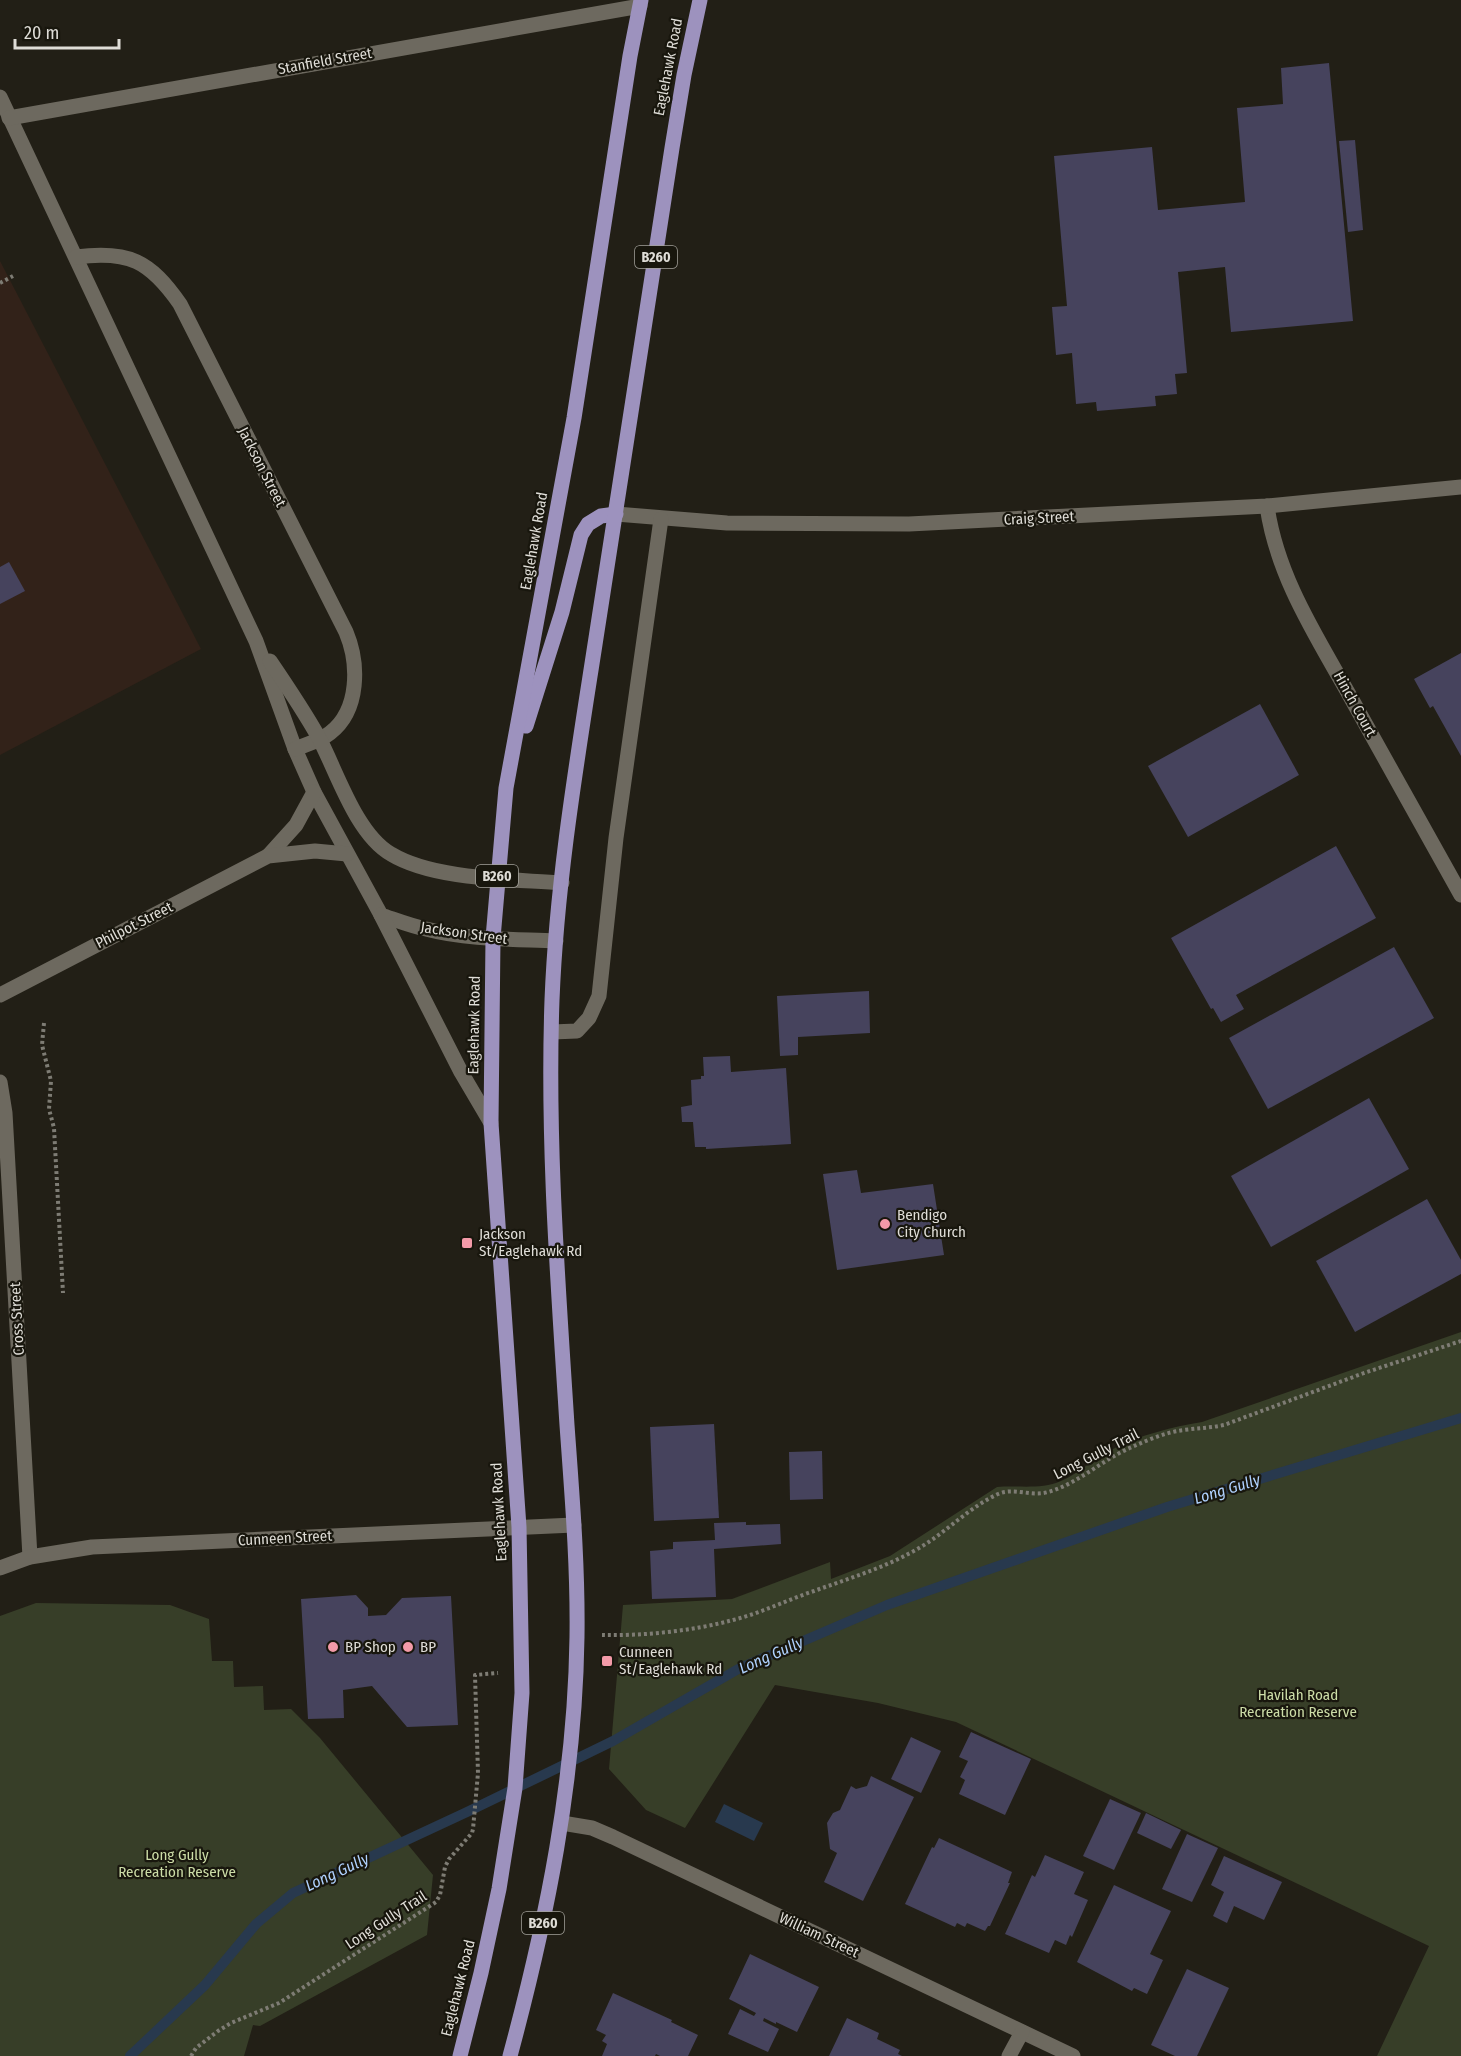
<svg xmlns="http://www.w3.org/2000/svg" width="1461" height="2056" font-family="'Fira Sans Condensed',sans-serif">
<style>
.commercial{fill:#322219}
.green{fill:#373e28}
.water{fill:#28394e}
.lines{fill:none;stroke-linecap:round;stroke-linejoin:round}
.stream{stroke:#28394e;stroke-width:10}
.building{fill:#46435d}
.path{stroke:#7e7c74;stroke-width:4;stroke-dasharray:3 3;stroke-linecap:butt}
.minor{stroke:#6d695f;stroke-width:15}
.major{stroke:#9d92be;stroke-width:15}
.poi-dot{fill:#f39aa8;stroke:#18160d;stroke-width:2}
.labels{text-anchor:middle;dominant-baseline:central;stroke-width:4.5;stroke-linejoin:round;paint-order:stroke}
.shield{fill:#18160d;stroke:#a3a19a;stroke-width:1.5}
.shield-label{font-size:14px;font-weight:bold;fill:#dfddd7}
.street-label{font-size:15px;fill:#dfddd7;stroke:#18160d}
.poi-label{font-size:15px;fill:#dfddd7;stroke:#18160d;text-anchor:start}
.park-label{font-size:15px;fill:#ccdca7;stroke:#18160d}
.water-label{font-size:16px;font-style:italic;fill:#afd1fe;stroke:#18160d}
</style>
<rect width="100%" height="100%" fill="#221f16"/>
<path class="commercial" d="M0,261L201,649L0,755Z"/>
<g class="green">
<path d="M1461,1332V2056H1377L1429,1946L956,1722L878,1703L775,1685L685,1828L646,1810L609,1769L623,1605L732,1599L830,1562L831,1579L890,1556L997,1487C1018,1485 1040,1490 1061,1481C1080,1473 1095,1457 1113,1449C1140,1435 1172,1427 1202,1422Z"/>
<path d="M36,1603L170,1605L209,1619L212,1661H233L234,1687L263,1686L264,1710L291,1709L320,1738L433,1875L427,1935L260,2026L253,2025L244,2056H0V1616Z"/>
</g>
<path class="water" d="M724,1804L763,1823L754,1841L715,1822Z"/>
<g class="lines">
<path class="stream" d="M130,2056L205,1985L256,1924L293,1893L467,1812L613,1741L740,1668L887,1605L1167,1507L1461,1418"/>
</g>
<g class="building">
<path d="M1329,63L1353,321L1231,332L1225,267L1178,272L1187,373L1175,374L1177,394L1155,396L1156,406L1097,411L1096,402L1076,404L1072,353L1056,355L1052,307L1067,306L1054,156L1152,147L1158,210L1245,202L1237,108L1283,104L1281,68Z"/>
<path d="M1355,140L1363,230L1348,232L1339,141Z"/>
<path d="M9,562L25,591L0,604V567Z"/>
<path d="M1461,653V756L1433,706L1430,708L1414,679Z"/>
<path d="M1260,704L1299,775L1188,837L1148,766Z"/>
<path d="M1336,846L1376,918L1236,995L1244,1009L1221,1022L1213,1008L1211,1009L1171,938Z"/>
<path d="M1394,947L1434,1018L1268,1109L1229,1038Z"/>
<path d="M869,991L870,1033L798,1037V1055L780,1056L777,996Z"/>
<path d="M730,1056L731,1072L786,1068L791,1144L706,1149V1147H695L693,1122H682L681,1107L692,1105L691,1080L701,1079V1076H704L703,1057Z"/>
<path d="M1369,1098L1409,1169L1271,1247L1231,1176Z"/>
<path d="M857,1170L861,1193L933,1184L944,1255L837,1270L823,1174Z"/>
<path d="M1427,1199L1461,1260V1274L1355,1332L1316,1261Z"/>
<path d="M714,1424L719,1518L654,1521L650,1427Z"/>
<path d="M822,1451L823,1499L790,1500L789,1452Z"/>
<path d="M746,1522V1525L780,1524L781,1544L714,1549L716,1597L652,1599L650,1551L673,1549V1542L715,1540L714,1523Z"/>
<path d="M356,1595L368,1608V1616L386,1615L402,1598L451,1596L458,1725L407,1727L372,1686L343,1690L344,1718L308,1719L301,1599Z"/>
<path d="M971,1732L1031,1759L1005,1815L959,1794L965,1780L960,1777L968,1761L959,1757Z"/>
<path d="M911,1737L941,1751L921,1793L891,1779Z"/>
<path d="M871,1776L914,1797L863,1901L824,1882L837,1853L830,1849L827,1823L833,1813L840,1810L851,1786L856,1789L867,1786Z"/>
<path d="M1110,1799L1141,1813L1114,1870L1083,1856Z"/>
<path d="M1146,1813L1181,1830L1171,1849L1137,1833Z"/>
<path d="M1187,1834L1218,1848L1192,1902L1162,1889Z"/>
<path d="M939,1838L1012,1872L1008,1883H1010L990,1926H988L985,1931L967,1923L965,1927L957,1923L955,1927L905,1904L932,1847L934,1848Z"/>
<path d="M1045,1855L1084,1872L1074,1894L1088,1900L1072,1937L1070,1935L1066,1945L1055,1940L1049,1953L1005,1934L1032,1875L1035,1877Z"/>
<path d="M1224,1856L1282,1882L1264,1920L1234,1906L1227,1923L1213,1916L1224,1892L1211,1885Z"/>
<path d="M1114,1885L1171,1911L1150,1954L1163,1960L1147,1994L1134,1988L1132,1991L1077,1962Z"/>
<path d="M750,1954L819,1987L797,2032L776,2022V2024L764,2018L763,2021L779,2029L768,2052L728,2034L740,2009L754,2016L756,2013L729,1999Z"/>
<path d="M1187,1969L1229,1988L1197,2056H1175L1151,2045Z"/>
<path d="M613,1993L672,2020L671,2022L698,2035L688,2056H660L656,2054L655,2056H602L607,2044L602,2041L606,2035L596,2030Z"/>
<path d="M847,2018L879,2033L877,2039L900,2050L898,2054L902,2056H829Z"/>
</g>
<g class="lines">
<g class="path">
<path d="M0,283L13,276"/>
<path d="M44,1023L42,1045L51,1081L49,1109L54,1128L63,1293"/>
<path d="M602,1635C644,1636 692,1631 733,1620C761,1613 787,1600 814,1591C847,1579 881,1569 912,1552C943,1536 966,1509 998,1494C1014,1487 1031,1497 1048,1492C1078,1484 1103,1459 1132,1447C1148,1440 1166,1432 1184,1430C1198,1428 1210,1428 1224,1425L1364,1373L1461,1341"/>
<path d="M191,2056L196,2048L218,2031L231,2023L279,2003L436,1902L440,1895L445,1867L449,1859L472,1833L473,1829L478,1773L475,1675L498,1673"/>
</g>
<g class="minor">
<path d="M0,97L256,641L295,749L314,792L381,915C396,920 411,926 426,929C468,940 513,939 556,941"/>
<path d="M9,118L640,6"/>
<path d="M76,257C129,250 150,261 180,304L346,632C359,663 360,710 330,733C320,741 307,744 295,749"/>
<path d="M1267,506C1277,577 1317,637 1351,698C1388,764 1424,829 1461,895"/>
<path d="M616,514L727,523L909,524L1267,506L1461,487"/>
<path d="M270,661C287,686 304,711 319,738C337,772 356,834 391,854C434,880 511,879 562,883"/>
<path d="M268,856L296,825L314,792"/>
<path d="M381,915L461,1072L491,1123"/>
<path d="M0,995L268,856L315,851L347,854"/>
<path d="M552,1032L577,1031L589,1018L599,996L616,838L661,519"/>
<path d="M0,1082L5,1113L30,1557"/>
<path d="M0,1568L30,1557L92,1547L574,1525"/>
<path d="M562,1823L592,1828L613,1837L1073,2056"/>
<path d="M1009,2056L1022,2032"/>
</g>
<g class="major">
<path d="M526,726L562,612L581,535L588,524L601,516L616,514"/>
<path d="M460,2056L481,1973L499,1889L515,1788L522,1693L519,1527L491,1123L493,938L506,788L574,418L630,56L641,0"/>
<path d="M510,2056C547,1919 575,1780 577,1637C578,1566 572,1495 567,1425C558,1283 547,1141 552,1000C557,874 579,749 598,625C623,466 648,307 672,148L684,75L700,0"/>
</g>
</g>
<g class="poi-dot">
<circle cx="885" cy="1224" r="6"/>
<rect x="461" y="1237" width="12" height="12" rx="3"/>
<circle cx="333" cy="1647" r="6"/>
<circle cx="408" cy="1647" r="6"/>
<rect x="601" y="1655" width="12" height="12" rx="3"/>
</g>
<g class="labels">
<g class="shield">
<rect x="635" y="246" width="42" height="22" rx="4.5"/>
<rect x="476" y="865" width="42" height="22" rx="4.5"/>
<rect x="522" y="1912" width="42" height="22" rx="4.5"/>
</g>
<g class="shield-label">
<text x="656" y="257">B260</text>
<text x="497" y="876">B260</text>
<text x="543" y="1923">B260</text>
</g>
<g class="street-label">
<text transform="translate(325 61) rotate(-10)">Stanfield Street</text>
<text transform="translate(668 67) rotate(-79)">Eaglehawk Road</text>
<text transform="translate(262 467) rotate(63)">Jackson Street</text>
<text transform="translate(1039 518) rotate(-3)">Craig Street</text>
<text transform="translate(534 541) rotate(-80)">Eaglehawk Road</text>
<text transform="translate(1355 704) rotate(61)">Hinch Court</text>
<text transform="translate(134 925) rotate(-27)">Philpot Street</text>
<text transform="translate(464 933) rotate(8)">Jackson Street</text>
<text transform="translate(474 1025) rotate(-89)">Eaglehawk Road</text>
<text transform="translate(17 1319) rotate(-93)">Cross Street</text>
<text transform="translate(1096 1454) rotate(-27)">Long Gully Trail</text>
<text transform="translate(499 1512) rotate(-93)">Eaglehawk Road</text>
<text transform="translate(285 1538) rotate(-3)">Cunneen Street</text>
<text transform="translate(386 1920) rotate(-33)">Long Gully Trail</text>
<text transform="translate(819 1935) rotate(25)">William Street</text>
<text transform="translate(458 1988) rotate(-76)">Eaglehawk Road</text>
</g>
<g class="poi-label">
<text x="897" y="1215">Bendigo<tspan x="897" dy="17">City Church</tspan></text>
<text x="479" y="1234">Jackson<tspan x="479" dy="17">St/Eaglehawk Rd</tspan></text>
<text x="345" y="1647">BP Shop</text>
<text x="420" y="1647">BP</text>
<text x="619" y="1652">Cunneen<tspan x="619" dy="17">St/Eaglehawk Rd</tspan></text>
</g>
<g class="park-label">
<text x="1298" y="1695">Havilah Road<tspan x="1298" dy="17">Recreation Reserve</tspan></text>
<text x="177" y="1855">Long Gully<tspan x="177" dy="17">Recreation Reserve</tspan></text>
</g>
<g class="water-label">
<text transform="translate(1227 1489) rotate(-17)">Long Gully</text>
<text transform="translate(771 1655) rotate(-24)">Long Gully</text>
<text transform="translate(337 1872) rotate(-25)">Long Gully</text>
</g>
</g>
<path d="M15 39v9h104v-9" fill="none" stroke="#dfddd7" stroke-width="3"/>
<text x="24" y="39" font-size="18" fill="#dfddd7" stroke="#18160d" stroke-width="4.5" paint-order="stroke">20 m</text>
</svg>
